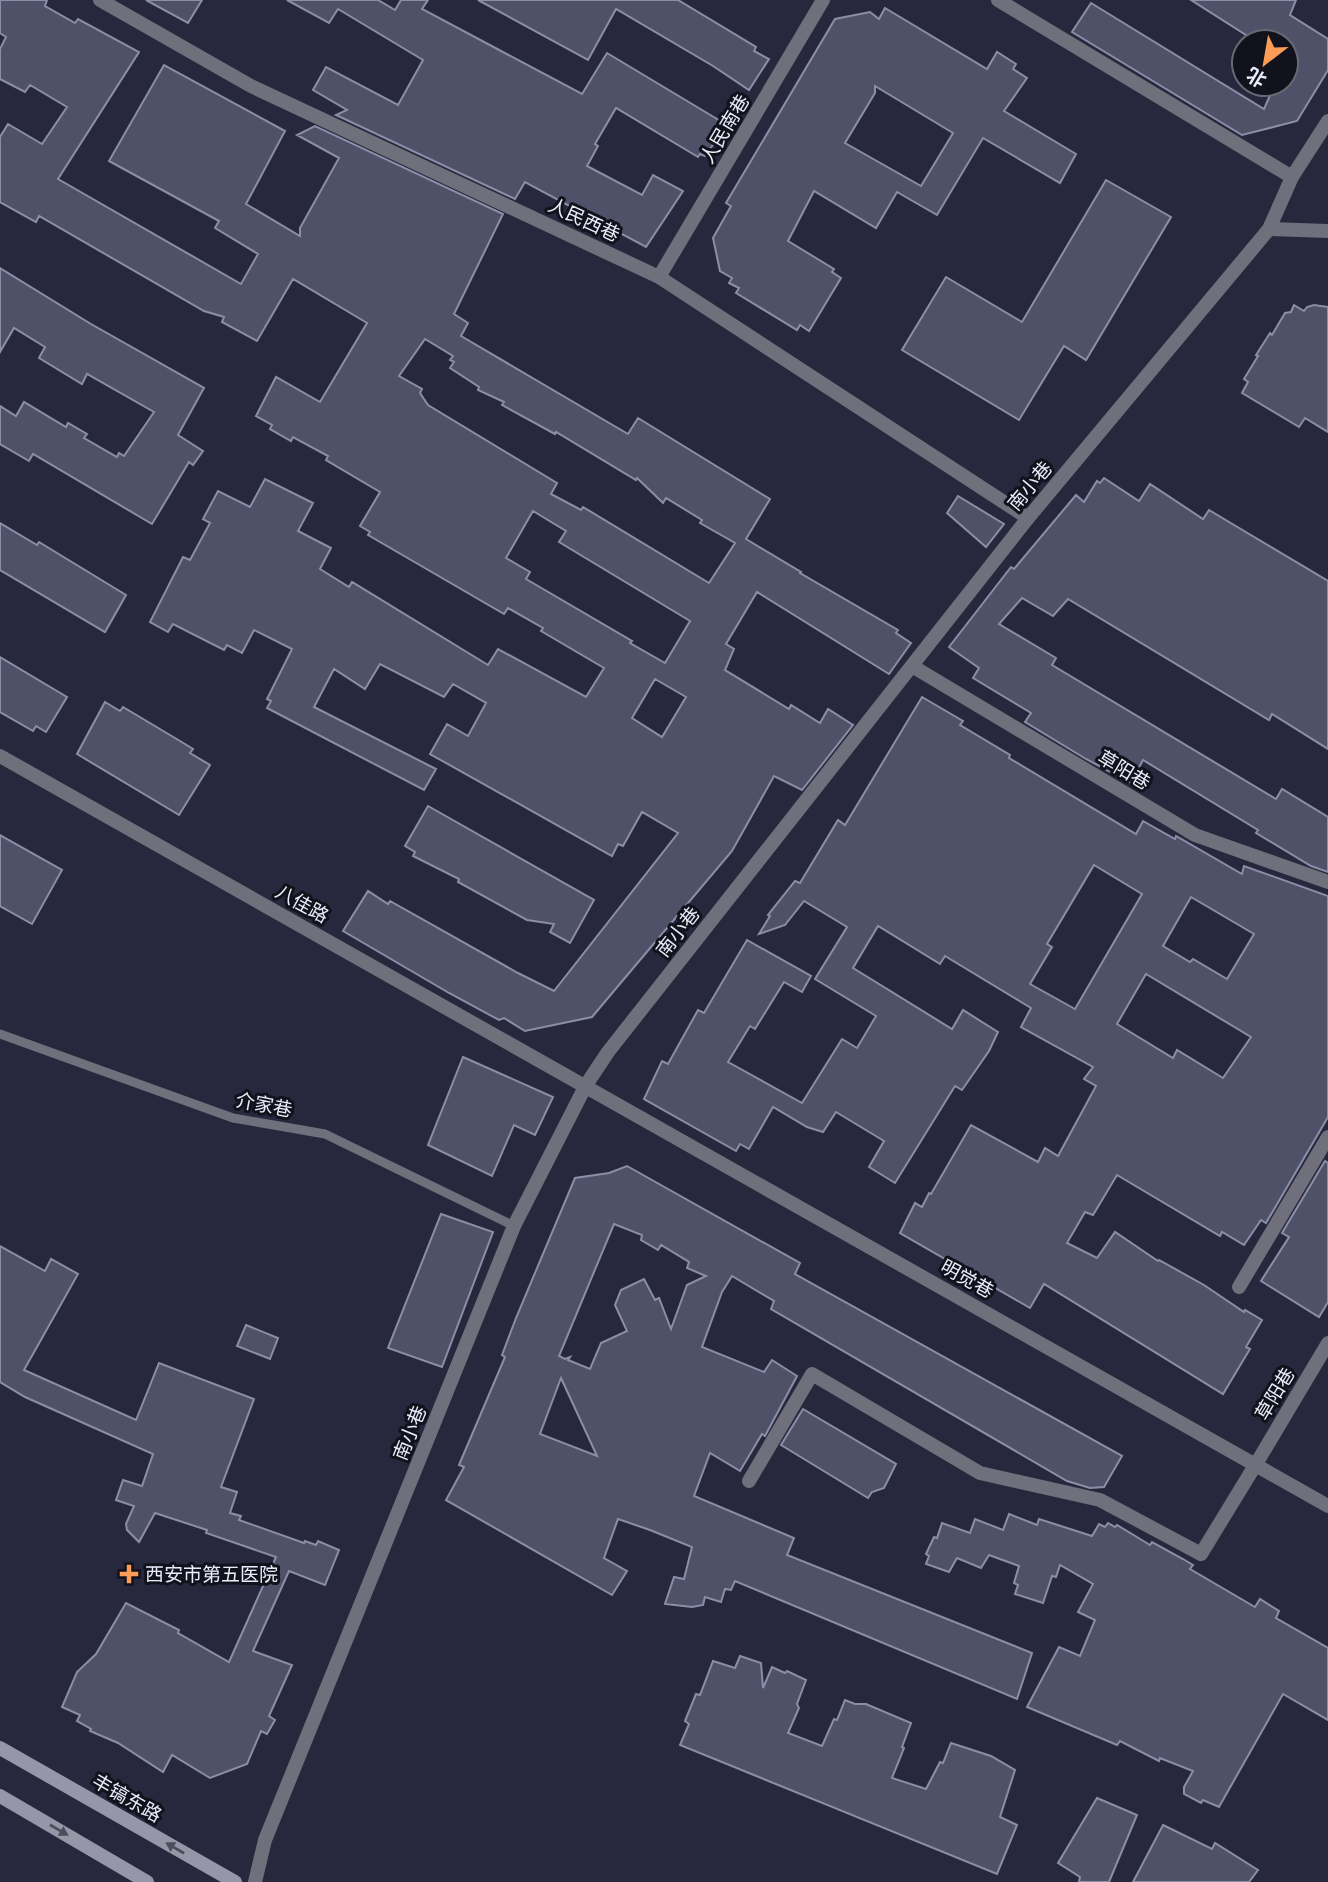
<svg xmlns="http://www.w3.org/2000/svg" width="1328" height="1882" font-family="Roboto,'Noto Sans SC',sans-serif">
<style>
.building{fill:#4f5168;stroke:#8c8ea8;stroke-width:2;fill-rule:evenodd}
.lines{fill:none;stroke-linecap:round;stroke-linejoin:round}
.service{stroke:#6f707b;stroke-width:9}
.minor{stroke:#6f707b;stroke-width:14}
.tertiary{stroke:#6f707b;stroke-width:14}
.secondary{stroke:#9597a9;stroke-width:14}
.oneway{fill:#4c4e5b}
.poi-dot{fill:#fd9c56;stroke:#11121b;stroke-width:2.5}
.labels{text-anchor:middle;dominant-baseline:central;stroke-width:6;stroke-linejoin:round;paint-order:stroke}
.street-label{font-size:19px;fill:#eaecfa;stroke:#11121b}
.poi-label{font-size:19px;fill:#eaecfa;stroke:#11121b;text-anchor:start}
</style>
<rect width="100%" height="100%" fill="#27283d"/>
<g class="building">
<path d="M0,0H47L45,6L75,23L78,19L139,52L58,179L241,284L258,254L215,228L219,221L109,161L164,65L285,131L246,204L300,236V228L339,158L297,135L315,126L503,214L454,314L468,323L461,336L628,434L638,418L770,499L746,539L801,572L800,573L898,630L896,633L911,643L889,674L757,592L726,644L734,649L725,670L789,709L791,705L820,723L828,709L853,725L802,790L774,776L732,851L592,1017L525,1031L504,1018L499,1020L449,993L343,931L368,891L388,904L390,901L518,973L554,991L678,833L642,812L623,846L618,844L612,856L430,754L447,724L468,736L486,703L453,684L444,697L380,664L365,689L334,669L314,707L436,769L424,790L267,708L271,701L267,699L292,649L254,630L242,653L227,645L224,650L173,624L168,632L150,622L183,557L190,560L210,523L203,519L218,491L250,507L265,479L313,503L298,531L331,548L320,569L349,587L352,582L488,665L498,649L586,697L604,668L541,631L543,628L508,608L504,614L368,535L370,532L360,526L380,492L326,460L328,456L293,437L291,441L270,429L272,425L256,416L276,377L320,402L367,323L293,279L257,341L222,322L224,317L204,311L39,216L36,222L0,202V137L8,124L42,144L67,107L30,85L25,92L0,79V49L6,37L0,33ZM425,339L453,356L450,360L454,362L450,368L479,387L478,390L504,402L502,405L555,434L556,432L636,480L637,478L663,503L666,498L702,520L700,523L735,543L709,583L583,507L581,510L551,494L557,483L428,405L420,393L422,389L399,376ZM533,511L566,531L559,542L690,621L665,663L630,643L632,641L526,579L530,572L506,558ZM655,679L686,697L662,737L632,718Z"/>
<path d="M146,0H202L188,23Z"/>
<path d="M287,0H378L395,10L401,0H428L422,9L582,94L607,53L727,125L705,156L700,154L698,157L616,108L595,144L598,146L587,166L642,195L653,175L683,191L646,247L525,182L515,199L336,115L347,110L313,90L326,67L398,105L423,60L338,9L329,23Z"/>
<path d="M478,0H678L756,47L754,51L769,59L749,90L713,66L616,9L588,60Z"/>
<path d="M1191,0H1296L1290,15L1328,39V70L1297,121L1242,135L1072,32L1091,3L1264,109L1271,93L1273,95L1280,84H1286V74L1297,58L1286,47V42H1257Z"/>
<path d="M885,8L987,69L997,52L1016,64L1013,69L1027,78L1004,111L1076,154L1060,183L983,138L937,215L897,192L876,228L814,191L788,241L834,269L832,272L841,278L809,331L800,325L797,330L736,293L739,288L729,283L732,278L720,271L713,238L731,206L726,203L835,19L870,12L879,19ZM875,86L953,133L921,186L845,143L875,93Z"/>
<path d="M1106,180L1171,217L1086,360L1064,346L1019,420L902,350L946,277L1022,322Z"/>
<path d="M0,268L91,324L204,388L178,435L203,451L193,465L189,462L152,524L33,454L29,461L0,444V406L16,416L24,402L66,427L68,423L87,434L84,438L117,457L119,453L124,456L154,412L87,374L82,384L39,358L45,347L14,328L0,352Z"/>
<path d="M1294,305L1304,311L1307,307L1314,305L1328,307V432L1305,418L1299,427L1242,393L1248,382L1244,379L1258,356L1256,355L1270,333L1272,335L1285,313L1291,312Z"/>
<path d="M1104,478L1139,501L1150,484L1203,519L1209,510L1328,581V749L1272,714L1269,720L1068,599L1053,616L1022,598L999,624L1056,658L1052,665L1276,799L1282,789L1328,817V872L1311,866L1256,833L1258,830L1143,760L1131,783L1086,759L1025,722L1031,713L973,678L979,668L949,647L1011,567L1014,569L1076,495L1084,502L1097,481L1100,483Z"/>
<path d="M958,496L1004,524L986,547L947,513Z"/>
<path d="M0,523L37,545L39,542L126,595L105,632L0,570Z"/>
<path d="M0,657L67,697L46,732L36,726L33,731L0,712Z"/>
<path d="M922,697L963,721L960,725L1010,755L1009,758L1136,834L1143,821L1175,839L1176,836L1242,874L1244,866L1328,896V1117L1266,1223L1261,1220L1244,1245L1222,1232L1220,1236L1117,1175L1093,1215L1085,1212L1067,1243L1097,1258L1115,1232L1158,1261L1159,1260L1204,1285L1244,1312L1245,1310L1262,1320L1246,1347L1250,1349L1223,1394L1044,1284L1030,1308L900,1233L915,1203L922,1207L929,1193L931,1194L971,1125L1038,1162L1045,1148L1058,1156L1096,1086L1084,1079L1093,1067L1021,1027L1031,1008L945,956L940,964L878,926L853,968L952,1029L963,1010L998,1032L989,1051L962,1090L955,1086L895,1183L869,1167L884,1141L836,1112L823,1132L807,1127L773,1107L749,1149L740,1144L736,1151L644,1099L662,1061L668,1064L698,1010L704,1013L747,940L811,976L802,992L784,982L755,1029L750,1026L728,1062L802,1103L842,1039L857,1048L876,1016L815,979L847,927L804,901L785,925L759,934L770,916L768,915L795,881L800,883L838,820L845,825ZM1094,865L1142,894L1075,1009L1030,984L1052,947L1047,944ZM1191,897L1254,934L1227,979L1193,959L1190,962L1163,946ZM1146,974L1251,1037L1223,1078L1177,1050L1173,1058L1117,1024Z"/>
<path d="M105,702L120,711L123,707L185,744L193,749L190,753L210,765L179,815L77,754Z"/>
<path d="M428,806L594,900L570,943L550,932L554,924L527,920L458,882L459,879L413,856L415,852L405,846Z"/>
<path d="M0,835L62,870L32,924L0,906Z"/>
<path d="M463,1057L553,1097L535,1135L514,1125L492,1176L428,1145Z"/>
<path d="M1325,1161L1328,1163V1302L1319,1317L1261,1281L1289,1237L1282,1233Z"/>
<path d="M627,1166L800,1263L795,1274L1122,1456L1104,1487L1090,1488L1067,1481L771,1309L774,1301L732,1276L722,1292L702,1347L764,1372L772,1360L797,1376L765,1436L762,1434L740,1471L710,1453L694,1496L794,1538L787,1555L1032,1653L1017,1699L735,1581L731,1590L725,1589L721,1602L705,1597L703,1605L692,1607L665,1604L674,1577L684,1579L692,1547L650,1530L618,1519L604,1558L627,1571L612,1595L446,1500L464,1467L459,1465L505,1357L502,1355L516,1318L575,1178L609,1173ZM614,1224L642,1235L641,1240L658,1250L661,1245L689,1262L687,1268L706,1276L687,1285L671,1329L659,1298L655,1300L644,1279L621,1290L615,1305L627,1331L601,1343L590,1369L568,1360L570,1357L565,1359L559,1356ZM561,1378L597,1456L540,1434Z"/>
<path d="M441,1214L493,1232L442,1367L388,1348Z"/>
<path d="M0,1246L45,1271L51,1259L78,1274L24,1370L136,1420L159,1363L254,1399L221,1487L237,1492L230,1513L241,1516L239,1520L304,1543L305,1541L316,1545L318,1541L339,1550L325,1585L289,1571L253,1651L292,1665L269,1716L275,1720L267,1734L261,1731L247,1764L210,1778L172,1755L163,1772L118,1743L90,1731L91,1729L77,1721L80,1715L62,1707L77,1672L96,1654L126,1603L179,1630L178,1633L229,1662L276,1557L206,1533L207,1530L155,1513L139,1542L127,1530L126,1524L134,1506L116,1500L123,1480L142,1486L153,1454L25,1397L0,1382Z"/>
<path d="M246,1325L278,1338L270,1359L237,1346Z"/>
<path d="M803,1409L896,1464L884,1488L872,1492L868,1498L781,1445Z"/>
<path d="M1009,1514L1037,1525L1039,1519L1092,1536L1099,1524L1105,1527L1108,1523L1115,1527L1117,1525L1150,1545L1152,1542L1183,1559L1193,1565L1190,1569L1255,1607L1260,1599L1279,1611L1276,1618L1328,1648V1720L1283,1694L1219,1807L1203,1800L1201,1803L1184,1794V1787L1193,1771L1160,1758L1159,1761L1120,1741L1117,1745L1027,1707L1059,1647L1080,1656L1095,1620L1078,1612L1093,1584L1060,1565L1056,1577L1052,1576L1043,1603L1015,1594L1018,1585L1014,1583L1019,1566L989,1555L981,1568L957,1558L949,1572L926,1564L929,1556L926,1554L934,1537L937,1538L942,1523L970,1533L975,1519L1003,1530Z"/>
<path d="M740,1656L761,1663L763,1688L772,1667L785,1673L787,1671L806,1680L797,1704L799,1708L788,1733L822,1746L834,1719L837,1720L845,1700L855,1704H866L911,1723L902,1747L904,1748L892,1778L926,1789L940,1762L943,1763L951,1743L991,1756L1015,1770L1000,1817L1017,1825L997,1874L680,1745L689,1724L685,1721L696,1694L700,1695L713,1661L735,1668Z"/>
<path d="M1097,1798L1137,1815L1109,1882H1079L1080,1877L1058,1863Z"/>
<path d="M1163,1825L1212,1849L1215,1843L1258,1870L1249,1882H1133Z"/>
</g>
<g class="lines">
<path class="service" d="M0,1034L233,1118L325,1134L514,1226"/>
<g class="minor">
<path d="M659,277L823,0"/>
<path d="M912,666L1195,835L1328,882"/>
<path d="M1239,1287L1328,1137"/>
<path d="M749,1481L812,1374L980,1473L1100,1500L1201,1554L1256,1464"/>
</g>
<g class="tertiary">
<path d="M100,0L251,86L659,277L1028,518"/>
<path d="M998,0L1292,177"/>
<path d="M1269,229L1328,231"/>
<path d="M0,756L1328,1506"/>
<path d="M1256,1464L1328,1343"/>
<path d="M255,1882L265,1840L514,1226L586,1085L608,1052L1028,518L1269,229L1292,177L1328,121"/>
</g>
<g class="secondary">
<path d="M0,1748L235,1882"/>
<path d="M0,1796L147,1882"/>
</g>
</g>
<defs><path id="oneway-solid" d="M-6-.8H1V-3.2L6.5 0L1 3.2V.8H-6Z" transform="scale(1.75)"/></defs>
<g class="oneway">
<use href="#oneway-solid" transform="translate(59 1830) rotate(30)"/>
<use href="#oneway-solid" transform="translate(175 1848) rotate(-150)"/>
</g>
<path class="poi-dot" d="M125.5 1563.5h7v7h7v7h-7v7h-7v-7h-7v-7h7z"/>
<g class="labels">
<g class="street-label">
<text transform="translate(725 129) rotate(-59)">人民南巷</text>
<text transform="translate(584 220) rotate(25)">人民西巷</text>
<text transform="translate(1030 486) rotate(-50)">南小巷</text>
<text transform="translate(1124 770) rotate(31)">草阳巷</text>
<text transform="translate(302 904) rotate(29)">八佳路</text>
<text transform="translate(678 932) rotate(-52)">南小巷</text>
<text transform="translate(264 1105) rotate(11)">介家巷</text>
<text transform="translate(967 1279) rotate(29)">明觉巷</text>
<text transform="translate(1275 1394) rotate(-59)">草阳巷</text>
<text transform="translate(410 1433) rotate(-68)">南小巷</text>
<text transform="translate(127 1798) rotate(30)">丰镐东路</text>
</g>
<g class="poi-label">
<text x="145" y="1574">西安市第五医院</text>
</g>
</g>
<g transform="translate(1265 63) rotate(211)"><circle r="33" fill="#11121b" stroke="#686974" stroke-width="2"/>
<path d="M0-5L12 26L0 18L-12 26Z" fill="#fd9c56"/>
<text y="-10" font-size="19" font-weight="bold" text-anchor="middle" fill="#eaecfa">北</text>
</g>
</svg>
